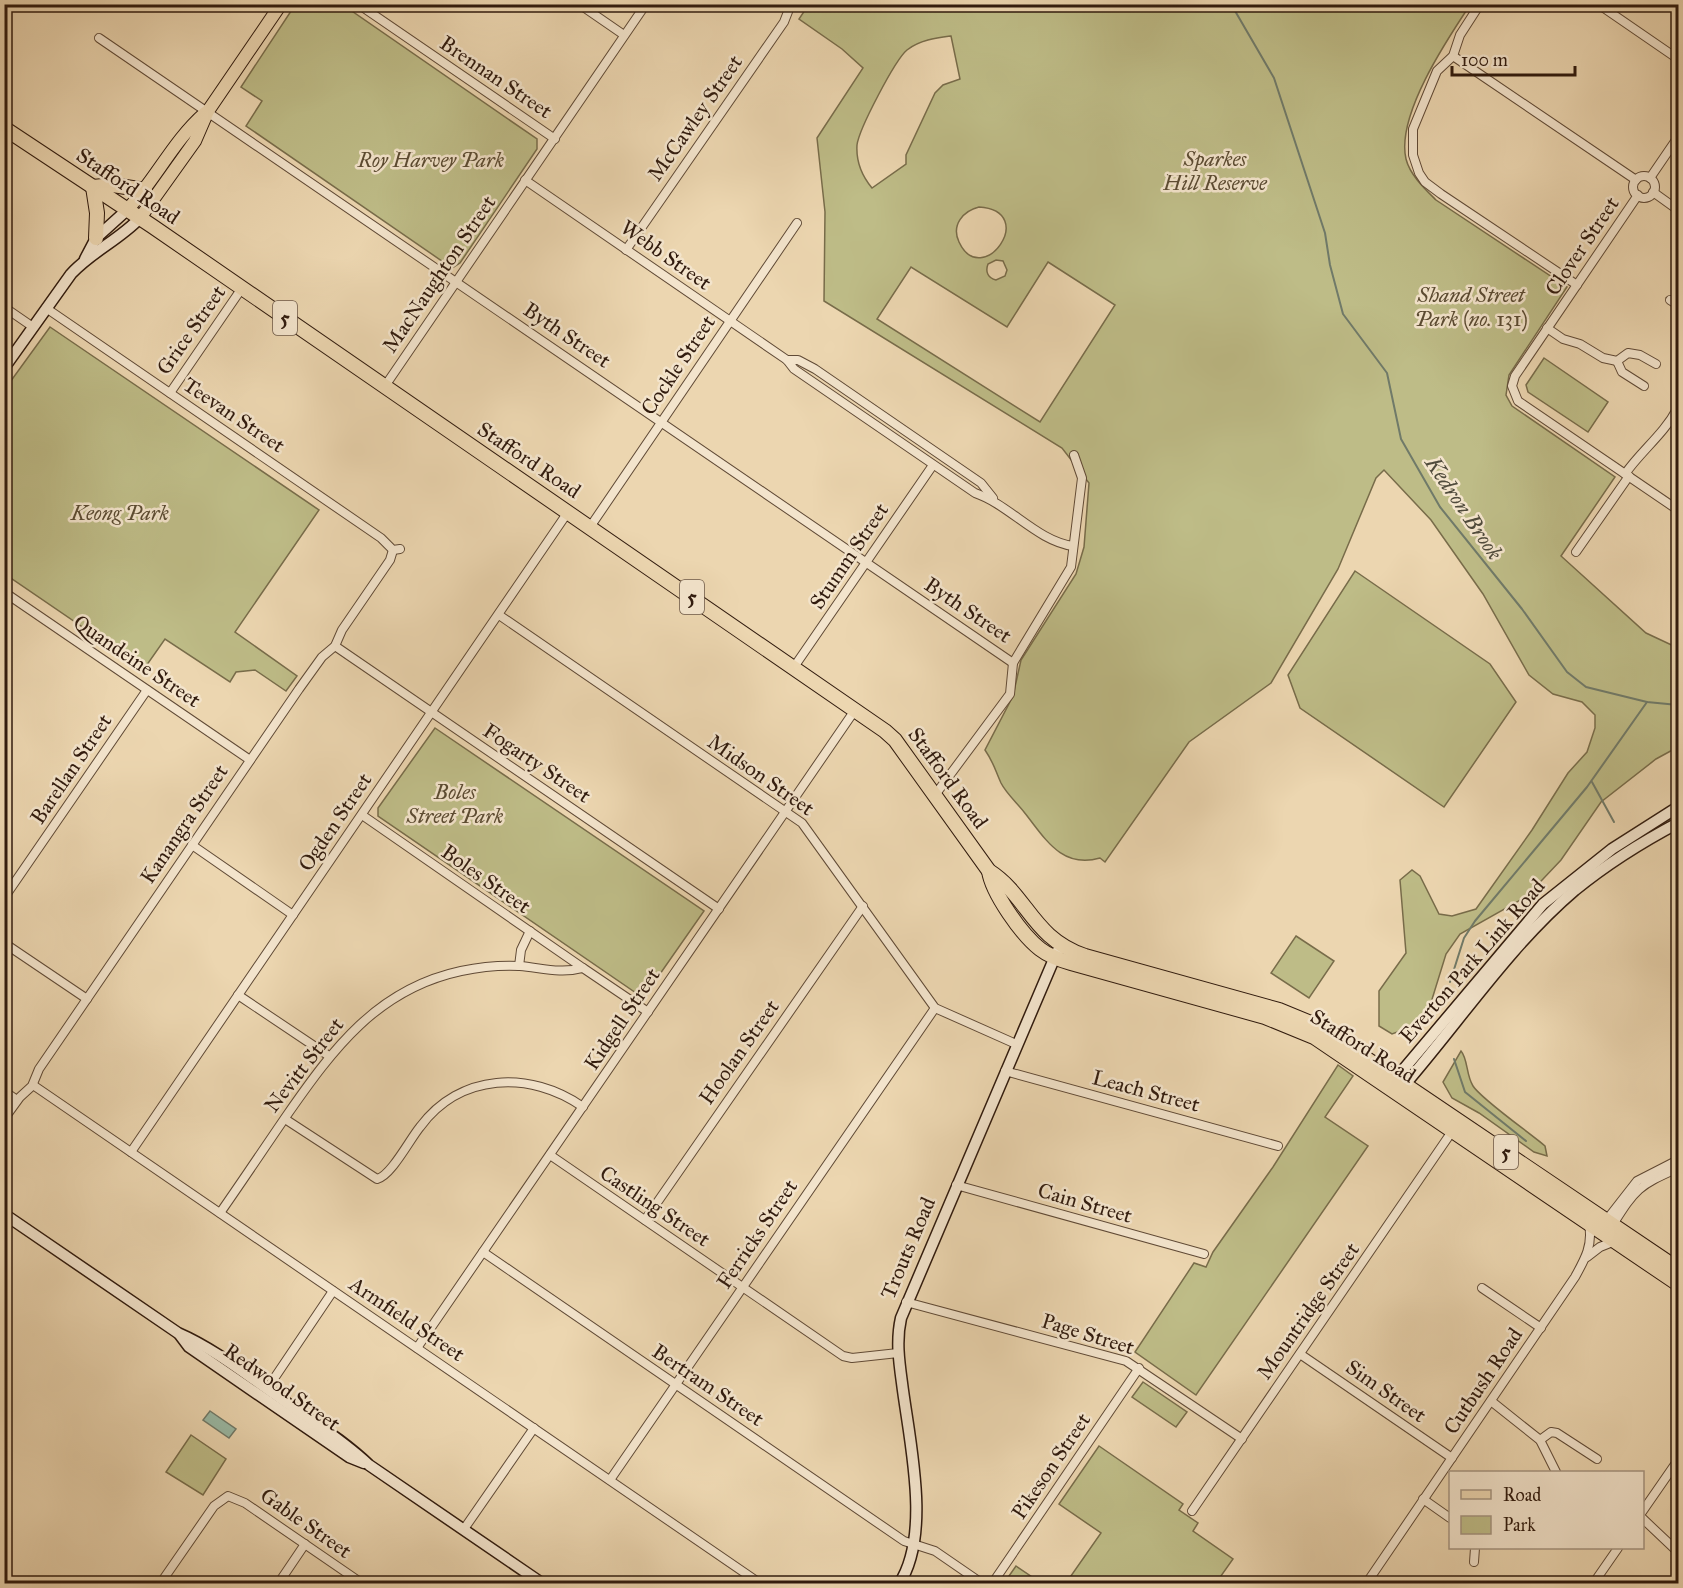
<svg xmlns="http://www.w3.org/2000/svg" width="1683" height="1588" font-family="'IM FELL Great Primer',serif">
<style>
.green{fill:#bebc87;stroke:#786c4a;stroke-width:1.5;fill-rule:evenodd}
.water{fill:#9abaa6;stroke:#707a69;stroke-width:1.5}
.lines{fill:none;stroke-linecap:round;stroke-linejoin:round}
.stream{stroke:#707a69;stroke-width:2}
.street-casing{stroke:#604a36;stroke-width:10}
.secondary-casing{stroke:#311b0e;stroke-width:13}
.primary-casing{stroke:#311b0e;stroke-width:14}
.highway-casing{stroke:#311b0e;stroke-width:16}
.street{stroke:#f3e4cc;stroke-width:8}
.secondary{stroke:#f3e4cc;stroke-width:10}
.primary{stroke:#ecd6b0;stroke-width:12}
.highway{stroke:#ecd6b0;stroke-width:14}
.labels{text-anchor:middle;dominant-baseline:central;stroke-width:5;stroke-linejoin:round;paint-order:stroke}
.shield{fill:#f3e4cc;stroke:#6b5747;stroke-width:1.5}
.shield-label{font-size:20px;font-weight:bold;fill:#311b0e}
.street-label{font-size:21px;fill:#311b0e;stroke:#f3e4cc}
.park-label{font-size:21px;font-style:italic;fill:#5b4b32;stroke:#f3e4cc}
.water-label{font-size:22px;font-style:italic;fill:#504b3c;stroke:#f3e4cc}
</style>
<rect width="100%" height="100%" fill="#ecd6b0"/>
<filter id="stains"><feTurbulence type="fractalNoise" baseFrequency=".00333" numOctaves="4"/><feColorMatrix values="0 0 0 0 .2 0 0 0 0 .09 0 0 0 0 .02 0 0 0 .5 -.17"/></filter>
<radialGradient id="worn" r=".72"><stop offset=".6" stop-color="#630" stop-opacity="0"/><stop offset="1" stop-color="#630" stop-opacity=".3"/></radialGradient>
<g class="green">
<path d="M809,4L1470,5C1446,41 1396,116 1406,159C1410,175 1425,189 1436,200L1567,287L1509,375L1506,395L1512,406L1615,477L1561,556L1646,633L1678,648V747L1656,759L1601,802L1561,860L1526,897L1460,934L1446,954L1425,1022L1392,1034L1379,1026V991L1406,953L1400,880L1412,870L1420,876L1439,914L1452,916L1476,909L1532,830L1568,773L1587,752L1595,728V715L1582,702L1553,694L1529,675L1483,594L1431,520L1384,470L1376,478L1338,569L1271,683L1189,742L1105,862L1100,858C1061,869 1045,838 1024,812C1017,803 1006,793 1001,783C995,770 994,763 985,750L1013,696L1021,660L1076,574L1084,547L1089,483L1062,448L824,301L825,212L817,138L863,68L842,49L799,19ZM951,36L960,79L943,85L935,93L906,155V164L872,188C862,176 856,161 857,145C859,129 895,60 907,50C920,40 936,38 951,36ZM979,207C1040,211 982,291 959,242C951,225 963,211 979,207ZM996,260L1003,261L1007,270L1005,276L996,280C988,278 985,272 988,264ZM1048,262L1115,305L1040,422L877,319L911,267L1007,327Z"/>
<path d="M295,5H343L537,139V149L460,263L452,268L246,126L262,101L241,87Z"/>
<path d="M50,327L319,510L235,632L297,676L286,691L255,670L236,672L230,682L165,639L144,669L5,574V389Z"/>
<path d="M1544,358L1608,402L1588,432L1528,392L1526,385Z"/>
<path d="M1355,571L1490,664L1516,702L1444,807L1300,708L1288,675Z"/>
<path d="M435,728L704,911L646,994L639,995L378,816V808Z"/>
<path d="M1296,936L1334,961L1309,998L1271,973Z"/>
<path d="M1461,1051C1468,1059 1466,1075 1473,1086C1481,1099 1530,1133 1545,1146L1547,1156L1534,1152L1479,1113L1452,1098L1443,1082Z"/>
<path d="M1338,1065L1353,1076L1325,1117L1368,1146L1196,1395L1135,1352L1194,1263L1206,1267L1213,1252L1273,1167Z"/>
<path d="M1143,1382L1187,1412L1176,1427L1132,1397Z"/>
<path d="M191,1435L226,1459L203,1495L166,1472Z"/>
<path d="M1099,1446L1183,1504L1179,1510L1198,1523L1193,1531L1233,1559L1216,1583H1066L1101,1533L1059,1504Z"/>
<path d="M1016,1566L1041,1583H1004Z"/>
</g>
<path class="water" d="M210,1411L236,1429L229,1438L203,1420Z"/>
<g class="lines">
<g class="stream">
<path d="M1231,4L1274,78L1325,233L1330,265L1343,314L1387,373L1401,439L1440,507L1522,609L1567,672L1586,687L1647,702L1678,705"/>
<path d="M1592,782L1614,822"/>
<path d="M1450,982L1464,938L1475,921L1587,787L1647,702"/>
<path d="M1454,1059L1465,1092L1526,1141"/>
</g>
<g class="street-casing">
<g id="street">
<path d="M358,4L555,139"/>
<path d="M579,4L624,35"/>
<path d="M1480,4L1460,35L1453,56L1437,71L1413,129V155L1419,173L1425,182L1441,194L1577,285"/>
<path d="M1598,4L1678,59"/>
<path d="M99,38L1013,663"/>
<path d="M1453,56L1636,180"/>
<circle cx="1644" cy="187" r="11"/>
<path d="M1650,178L1678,137"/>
<path d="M525,180L787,360L794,369L975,493C1010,505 1037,541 1073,546"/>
<path d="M1653,192L1678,210"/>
<path d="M1638,195L1515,376L1512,386L1518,401L1678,510"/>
<path d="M626,250L784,22L791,4"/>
<path d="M1670,300L1678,305"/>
<path d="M4,307L33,327"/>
<path d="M46,308L381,538L393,550L400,549"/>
<path d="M1547,328L1563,339L1580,344L1603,358L1617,361L1628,353L1640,355L1656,364"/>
<path d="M787,360H798L815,369L981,483L993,498"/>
<path d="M1617,361L1622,372L1644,386"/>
<path d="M385,386L646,4"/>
<path d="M170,393L242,288"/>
<path d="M1625,474C1641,451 1664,434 1677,409"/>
<path d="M590,527L797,223"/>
<path d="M1576,552L1629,476"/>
<path d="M4,592L250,760"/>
<path d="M499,615L802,823L935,1008L1016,1044"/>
<path d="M335,646L719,909"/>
<path d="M794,667L933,465"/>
<path d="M935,795L1010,694L1013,663L1071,567L1082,478L1074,455"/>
<path d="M362,815L583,968"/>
<path d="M192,845L293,915"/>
<path d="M4,898L147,690"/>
<path d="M4,943L87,999"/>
<path d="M519,966L521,950L530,931"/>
<path d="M238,995L329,1056"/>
<path d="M1005,1071L1278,1146"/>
<path d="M33,1085L761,1584"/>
<path d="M4,1091L17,1100"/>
<path d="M4,1119L20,1097L32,1086L39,1069L299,689L322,657L335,646L342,630L390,560L393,550"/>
<path d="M285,1119L377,1179C391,1176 410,1139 420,1127C460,1073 530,1070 583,1107"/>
<path d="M131,1152L568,512"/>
<path d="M550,1155L843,1356L852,1358L898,1353"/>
<path d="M956,1185L1204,1254"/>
<path d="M220,1213C243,1180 265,1147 287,1115C333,1049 377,989 461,971C480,967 501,965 520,966C542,968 561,974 583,968L648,1012"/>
<path d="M645,1220L863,906"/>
<path d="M1605,1222L1637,1181L1678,1160"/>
<path d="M1612,1226C1636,1188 1638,1186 1678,1168"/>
<path d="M483,1252L904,1541L935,1551L983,1584"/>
<path d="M1587,1257L1600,1247L1615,1241"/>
<path d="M1482,1288L1541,1328"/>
<path d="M906,1302L1126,1361L1242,1439"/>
<path d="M417,1348L855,710"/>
<path d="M1300,1354L1452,1458"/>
<path d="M267,1389L333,1291"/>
<path d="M1491,1401L1540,1440L1556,1472"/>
<path d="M1540,1440L1551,1432L1557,1433L1597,1459"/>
<path d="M610,1480L935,1008"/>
<path d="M1423,1499L1450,1518"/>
<path d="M1192,1511L1453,1130"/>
<path d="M1642,1512L1678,1460"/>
<path d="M1642,1518L1678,1552"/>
<path d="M464,1529L534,1428"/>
<path d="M1474,1562L1475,1548"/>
<path d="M160,1584L214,1506L228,1496L245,1503L363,1584"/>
<path d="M278,1584L305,1544"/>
<path d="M992,1584L1139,1368"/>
<path d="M1366,1584L1575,1277C1585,1259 1593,1245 1589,1225"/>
<path d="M1593,1584L1618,1548"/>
</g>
</g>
<g class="secondary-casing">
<g id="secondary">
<path d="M85,259L96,238L127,210"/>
<path d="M4,368L71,274C91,252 119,240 140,218"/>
<path d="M1392,1083L1543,904L1612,849L1678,807"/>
<path d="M1400,1090C1458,1024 1508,947 1575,890C1607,864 1642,842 1678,823"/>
<path d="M4,1214L178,1333C215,1349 248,1376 280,1398C310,1420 343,1440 369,1465L543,1584"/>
<path d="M180,1335L189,1347L349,1457L364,1463"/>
<path d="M899,1584C932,1534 909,1440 902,1383C899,1361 896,1340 901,1318L1057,952"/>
</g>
</g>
<g class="primary-casing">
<g id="primary">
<path d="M127,210C156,179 173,141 205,113"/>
<path d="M140,218L195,141L208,111L281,4"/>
</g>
</g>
<g class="highway-casing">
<g id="highway">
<path d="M4,128L152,226L885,731L895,740L989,871C1028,896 1032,938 1085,956L1279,1010L1318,1026L1678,1269"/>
<path d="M93,187L113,185L145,190"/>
<path d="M93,187L97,213L96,238"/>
<path d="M989,871C992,893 1022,935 1040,949C1049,956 1060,960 1071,963L1265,1017L1314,1037L1678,1284"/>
</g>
</g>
<use href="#street" class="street"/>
<use href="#secondary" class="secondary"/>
<use href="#primary" class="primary"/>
<use href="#highway" class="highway"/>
</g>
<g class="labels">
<g class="shield">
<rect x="273" y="301" width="24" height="34" rx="4.5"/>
<rect x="680" y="580" width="24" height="34" rx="4.5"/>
<rect x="1494" y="1135" width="24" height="34" rx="4.5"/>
</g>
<g class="shield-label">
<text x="285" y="318">5</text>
<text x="692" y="597">5</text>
<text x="1506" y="1152">5</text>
</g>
<g class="street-label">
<text transform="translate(496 77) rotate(34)">Brennan Street</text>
<text transform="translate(695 118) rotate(-55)">McCawley Street</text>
<text transform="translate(128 186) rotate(34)">Stafford Road</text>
<text transform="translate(1582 246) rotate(-56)">Clover Street</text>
<text transform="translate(666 255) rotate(35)">Webb Street</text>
<text transform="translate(439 274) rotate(-56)">MacNaughton Street</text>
<text transform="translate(191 330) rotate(-55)">Grice Street</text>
<text transform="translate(567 335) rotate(34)">Byth Street</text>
<text transform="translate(678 365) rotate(-56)">Cockle Street</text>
<text transform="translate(234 415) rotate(34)">Teevan Street</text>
<text transform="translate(529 460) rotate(34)">Stafford Road</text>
<text transform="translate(849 556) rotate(-56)">Stumm Street</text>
<text transform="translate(968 610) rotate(34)">Byth Street</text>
<text transform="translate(137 661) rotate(34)">Quandeine Street</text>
<text transform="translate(537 763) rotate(34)">Fogarty Street</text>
<text transform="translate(71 769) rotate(-56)">Barellan Street</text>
<text transform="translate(761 775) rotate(35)">Midson Street</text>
<text transform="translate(948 778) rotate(54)">Stafford Road</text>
<text transform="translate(335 822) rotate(-56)">Ogden Street</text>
<text transform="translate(184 824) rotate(-56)">Kanangra Street</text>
<text transform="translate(486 879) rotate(35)">Boles Street</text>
<text transform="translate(1472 961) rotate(-49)">Everton Park Link Road</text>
<text transform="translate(622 1019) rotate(-56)">Kidgell Street</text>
<text transform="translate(1363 1046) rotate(32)">Stafford Road</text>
<text transform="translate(739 1052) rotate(-55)">Hoolan Street</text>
<text transform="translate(304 1065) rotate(-52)">Nevitt Street</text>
<text transform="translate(1146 1091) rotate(15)">Leach Street</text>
<text transform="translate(1085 1203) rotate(16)">Cain Street</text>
<text transform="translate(655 1206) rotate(34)">Castling Street</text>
<text transform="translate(757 1234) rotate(-56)">Ferricks Street</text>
<text transform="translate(908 1248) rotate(-67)">Trouts Road</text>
<text transform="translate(1308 1311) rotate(-55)">Mountridge Street</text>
<text transform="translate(407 1319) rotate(34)">Armfield Street</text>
<text transform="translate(1088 1334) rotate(17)">Page Street</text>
<text transform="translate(1483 1381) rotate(-56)">Cutbush Road</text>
<text transform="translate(708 1385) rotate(34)">Bertram Street</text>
<text transform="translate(282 1387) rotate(35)">Redwood Street</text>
<text transform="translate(1386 1391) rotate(35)">Sim Street</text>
<text transform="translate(1051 1466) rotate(-56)">Pikeson Street</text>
<text transform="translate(306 1523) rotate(35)">Gable Street</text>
</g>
<g class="park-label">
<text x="1215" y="159">Sparkes<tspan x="1215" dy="24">Hill Reserve</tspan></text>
<text x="431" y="160">Roy Harvey Park</text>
<text x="1471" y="295">Shand Street<tspan x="1471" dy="24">Park (no. 131)</tspan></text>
<text x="120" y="513">Keong Park</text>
<text x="455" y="792">Boles<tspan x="455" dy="24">Street Park</tspan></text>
</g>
<g class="water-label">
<text transform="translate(1464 508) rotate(56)">Kedron Brook</text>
</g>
</g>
<rect width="1683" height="1588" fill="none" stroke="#ecd6b0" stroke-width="24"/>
<rect x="6" y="6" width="1671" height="1576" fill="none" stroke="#311b0e" stroke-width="3"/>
<rect x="12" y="12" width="1659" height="1564" fill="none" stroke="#311b0e" stroke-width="1.5"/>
<rect x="1449" y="1471" width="195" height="78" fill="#f3e4cc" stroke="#a59480" stroke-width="1.5"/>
<rect x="1461" y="1490" width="30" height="9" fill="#ecd6b0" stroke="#a59480" stroke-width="1.5"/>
<text x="1503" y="1501" font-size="18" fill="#311b0e">Road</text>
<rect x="1461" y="1516" width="30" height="18" fill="#bebc87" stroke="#a59480" stroke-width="1.5"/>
<text x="1503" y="1531" font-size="18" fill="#311b0e">Park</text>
<path d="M1452 66v9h123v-9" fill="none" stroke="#311b0e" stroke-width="3"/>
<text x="1461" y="66" font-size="18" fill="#311b0e" stroke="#f3e4cc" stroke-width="4.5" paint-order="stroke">100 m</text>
<rect width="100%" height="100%" filter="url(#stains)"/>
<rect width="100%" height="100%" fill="url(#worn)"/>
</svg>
